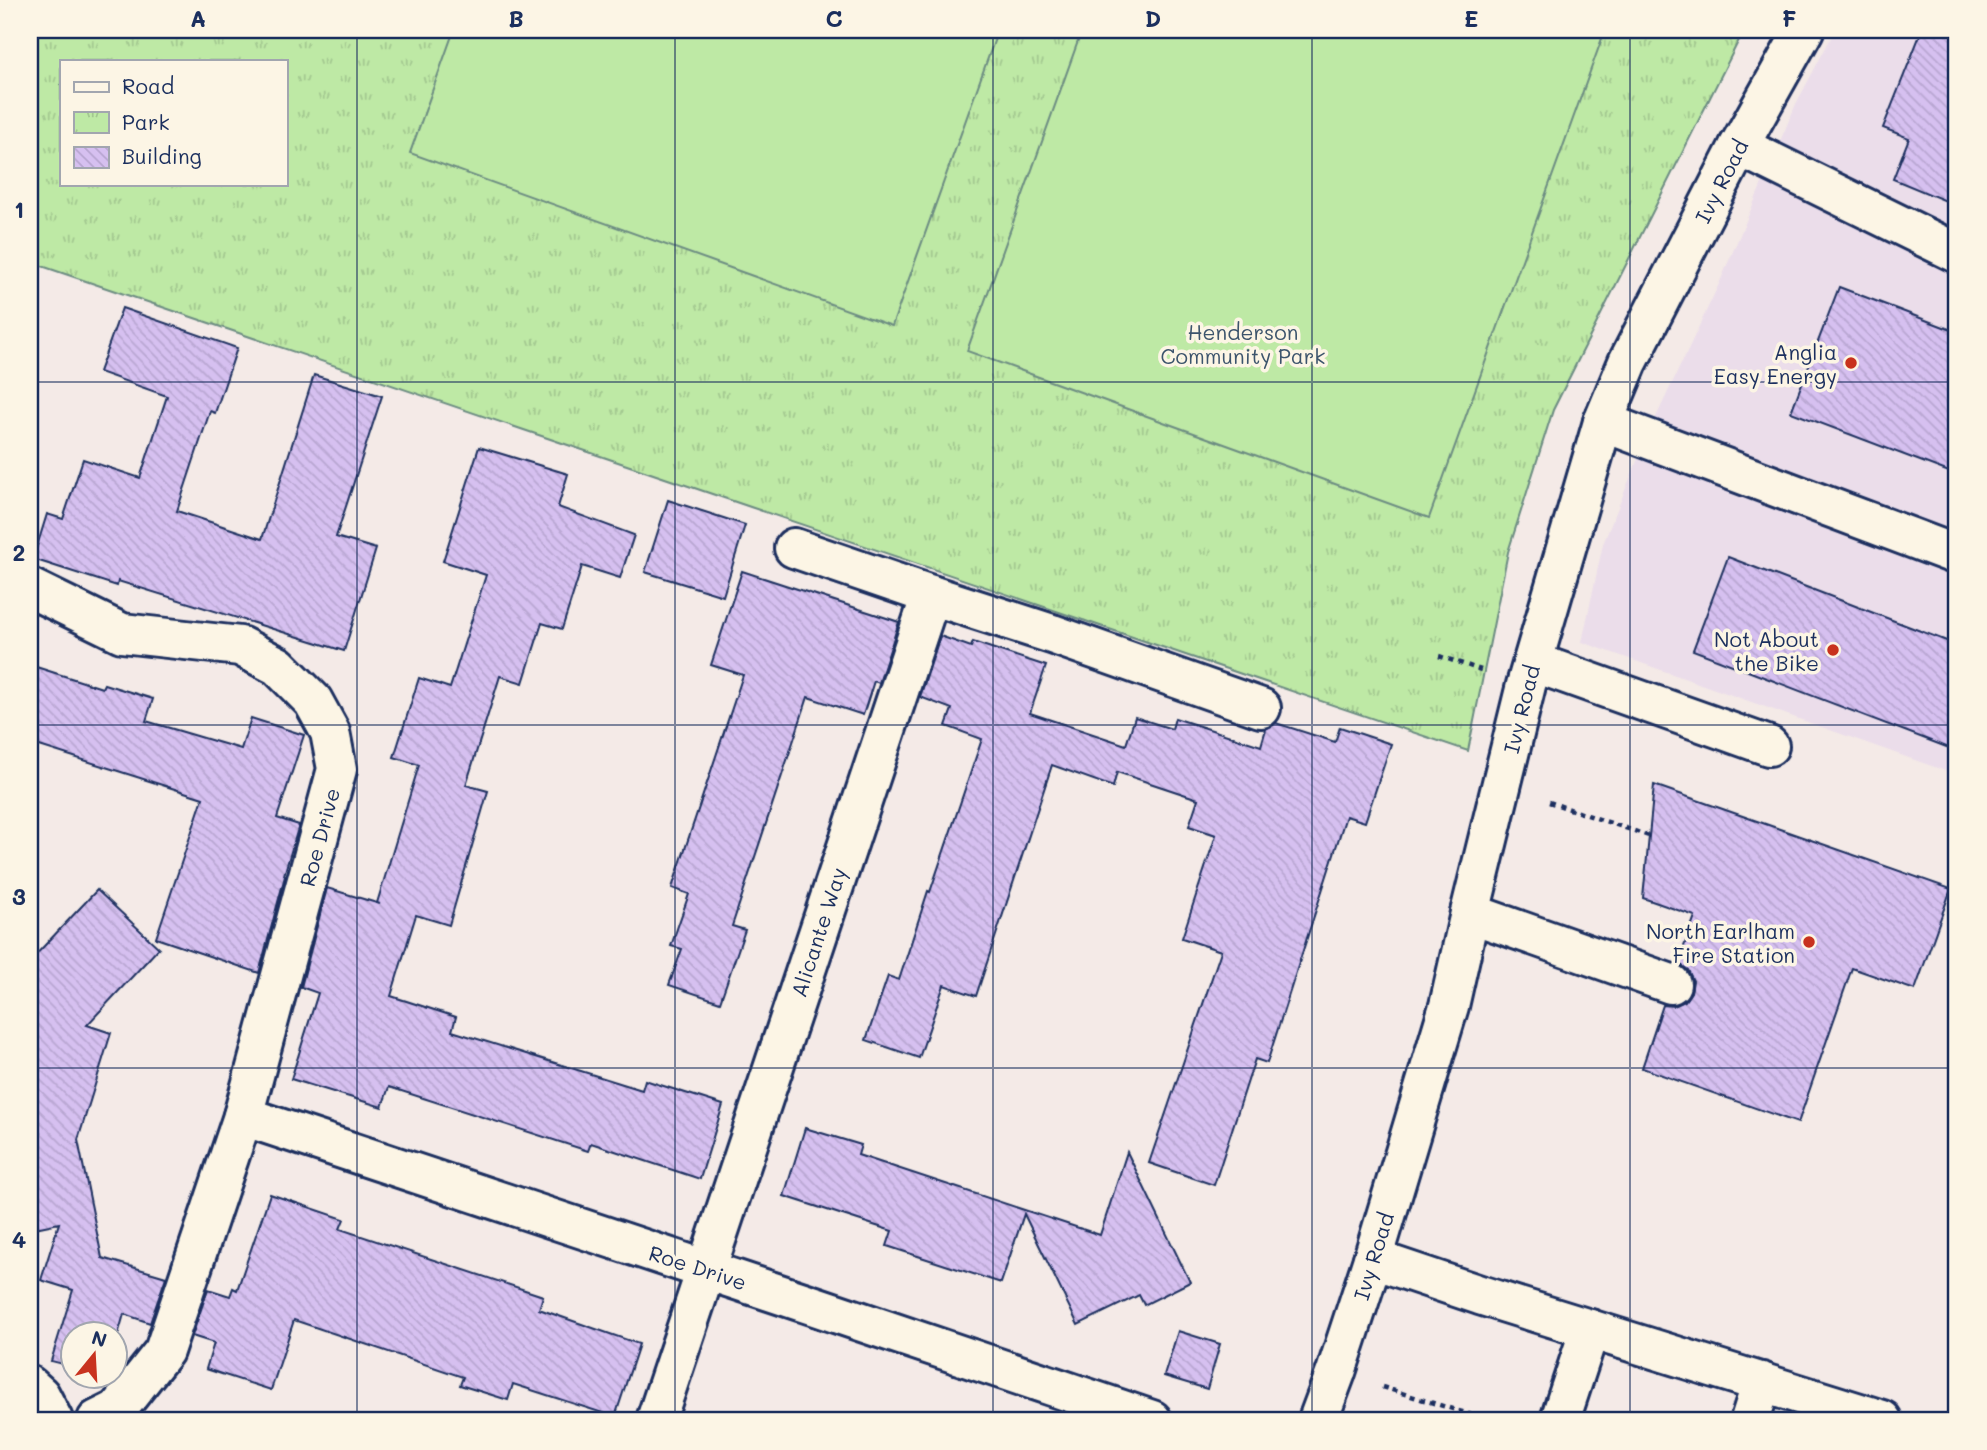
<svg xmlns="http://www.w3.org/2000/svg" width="1987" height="1450" font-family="Mali,sans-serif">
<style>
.built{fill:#ebddea}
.park{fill:url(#park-tufts);stroke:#6c8c82;stroke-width:2;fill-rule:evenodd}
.pitch{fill:#bee9a5;stroke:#6c8c82;stroke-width:2}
.building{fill:url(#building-back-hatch);stroke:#1b2f5e;stroke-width:2}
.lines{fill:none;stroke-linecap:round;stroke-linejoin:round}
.minor-casing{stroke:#1b2f5e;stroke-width:44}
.path{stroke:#1b2f5e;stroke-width:4.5;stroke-dasharray:5 5;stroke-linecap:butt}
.minor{stroke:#fcf5e5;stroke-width:38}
.grid{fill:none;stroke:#1b2f5e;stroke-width:2;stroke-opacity:0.55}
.poi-dot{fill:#c8321e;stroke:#fcf5e5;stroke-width:2.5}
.labels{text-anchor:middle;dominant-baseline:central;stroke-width:7;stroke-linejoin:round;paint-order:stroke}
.street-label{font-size:21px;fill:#1b2f5e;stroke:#fcf5e5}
.park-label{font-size:21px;fill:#3c546c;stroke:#fcf5e5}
.poi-label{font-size:21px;fill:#1b2f5e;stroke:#fcf5e5;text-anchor:end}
.neatline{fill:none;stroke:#1b2f5e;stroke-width:2.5}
.grid-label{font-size:23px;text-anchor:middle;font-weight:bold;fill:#1b2f5e}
</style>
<defs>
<pattern id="park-tufts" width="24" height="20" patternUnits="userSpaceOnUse" patternTransform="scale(1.75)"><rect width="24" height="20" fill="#bee9a5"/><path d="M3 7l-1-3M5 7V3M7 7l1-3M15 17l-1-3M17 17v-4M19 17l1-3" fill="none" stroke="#a3c890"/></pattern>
<pattern id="building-back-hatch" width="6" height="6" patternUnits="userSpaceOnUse" patternTransform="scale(1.75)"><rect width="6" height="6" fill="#d6c0f0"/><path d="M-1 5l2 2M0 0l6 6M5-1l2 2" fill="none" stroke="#b7a5d0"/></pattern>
</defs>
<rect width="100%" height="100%" fill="#f4eae7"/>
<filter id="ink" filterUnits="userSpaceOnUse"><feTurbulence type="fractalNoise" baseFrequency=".0143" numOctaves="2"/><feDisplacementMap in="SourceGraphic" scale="14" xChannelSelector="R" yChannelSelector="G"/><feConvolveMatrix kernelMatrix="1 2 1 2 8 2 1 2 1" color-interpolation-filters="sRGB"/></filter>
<g filter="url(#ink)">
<path class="built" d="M1835,30H1957V775L1582,642L1603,544L1649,432L1719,284L1796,104Z"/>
<path class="park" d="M30,30H1744L1553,410L1508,552L1468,751L30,262V208L34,193L30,191ZM61,61H285V184H61Z"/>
<g class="pitch">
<path d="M454,30H998L892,326L410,153Z"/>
<path d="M1082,30H1605L1429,518L967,351Z"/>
</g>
<g class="building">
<path d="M1922,30H1957V173L1946,201L1893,179L1909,138L1883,128Z"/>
<path d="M1839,287L1957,332V475L1791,412Z"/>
<path d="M122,308L237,348L215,413L210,411L177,511L262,539L314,375L382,396L336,537L376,549L344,651L118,581L117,586L33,559L47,514L63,519L83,459L140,478L167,396L99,372Z"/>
<path d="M479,447L568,474L558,507L634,535L620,578L582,566L562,629L542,623L523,683L500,676L466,785L488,791L449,925L416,915L391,996L456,1017L452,1031L642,1090L645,1080L723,1105L700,1179L591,1143L588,1151L389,1087L382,1107L291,1079L318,993L301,987L327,888L380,904L377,903L419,765L394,757L419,678L450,688L486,575L443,561Z"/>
<path d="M668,500L745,525L723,596L645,572Z"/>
<path d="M1728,557L1957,645V751L1693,650Z"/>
<path d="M742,571L899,622L879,683L874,681L863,715L808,697L732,926L745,930L720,1002L669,985L682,949L671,946L689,894L672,888L743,675L711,665Z"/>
<path d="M940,636L971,647L973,642L1046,666L1030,713L1126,745L1135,717L1172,729L1175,718L1261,746L1266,729L1276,723L1335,742L1340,727L1391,744L1365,822L1346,816L1267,1063L1255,1059L1214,1185L1149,1163L1221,951L1182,938L1216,835L1189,826L1198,799L1117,772L1113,787L1052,765L976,996L944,985L919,1058L866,1040L888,976L899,980L928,891L930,892L982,739L946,726L952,709L920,697Z"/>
<path d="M30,665L102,688L104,684L153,699L146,721L241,749L251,718L304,735L277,818L299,825L284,875L285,876L259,973L156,938L203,798L30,743Z"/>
<path d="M1654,785L1951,889L1915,990L1852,968L1798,1123L1642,1068L1663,1005L1674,1006L1685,1001L1691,992L1693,981L1688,970L1678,963L1695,916L1643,898Z"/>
<path d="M97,890L159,948L87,1025L111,1033L78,1140L102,1258L166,1277L150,1323L124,1314L116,1342V1334H74V1367L51,1361L73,1290L41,1280L59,1223L30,1229V961Z"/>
<path d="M805,1128L861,1145L858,1155L1100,1235L1127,1152L1190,1282L1144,1305L1139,1295L1078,1325L1024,1214L1001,1283L887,1246L892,1231L784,1196Z"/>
<path d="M270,1194L344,1219L340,1229L543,1296L539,1309L639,1344L615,1417L513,1384L508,1400L460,1385L463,1377L294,1320L271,1390L206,1369L214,1343L192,1336L208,1289L230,1296L233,1288L237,1290Z"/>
<path d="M1178,1331L1220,1344L1207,1389L1164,1376Z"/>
</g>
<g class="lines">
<g class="minor-casing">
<g id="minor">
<path d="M1739,146L1957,253"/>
<path d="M1603,422L1957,555"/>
<path d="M794,548L931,595"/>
<path d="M30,588L122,633L240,646L278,666L313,701L330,732L337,769L243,1116L164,1351L117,1410L97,1420"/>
<path d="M1533,662L1769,746"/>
<path d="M1470,913L1671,984"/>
<path d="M243,1116L815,1306L1152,1420"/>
<path d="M1373,1259L1480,1295L1882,1420"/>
<path d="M30,1386L40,1395L53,1420"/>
<path d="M656,1420L931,595L1052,634L1261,708"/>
<path d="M1318,1420L1336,1372L1373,1259L1449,1006L1470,913L1526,685L1603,422L1628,362L1739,146L1804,30"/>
<path d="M1560,1420L1590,1329"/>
<path d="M1750,1420L1762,1382"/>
</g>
</g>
<g class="path">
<path d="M1439,656L1481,670"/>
<path d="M1549,802L1649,836"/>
<path d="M1382,1387L1488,1420"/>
</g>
<use href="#minor" class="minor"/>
</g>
</g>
<path class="grid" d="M357,30V1420M675,30V1420M993,30V1420M1312,30V1420M1630,30V1420M30,382H1957M30,725H1957M30,1068H1957"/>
<g class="poi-dot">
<circle cx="1851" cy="363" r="7"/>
<circle cx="1833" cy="650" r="7"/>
<circle cx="1809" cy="942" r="7"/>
</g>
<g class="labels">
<g class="street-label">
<text transform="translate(1721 181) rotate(-63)">Ivy Road</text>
<text transform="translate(1521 709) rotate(-76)">Ivy Road</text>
<text transform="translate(319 837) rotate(-75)">Roe Drive</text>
<text transform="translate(818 932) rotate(-72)">Alicante Way</text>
<text transform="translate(1373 1256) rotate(-73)">Ivy Road</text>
<text transform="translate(698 1267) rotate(18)">Roe Drive</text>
</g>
<g class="park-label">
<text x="1243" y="331">Henderson<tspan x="1243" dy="24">Community Park</tspan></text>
</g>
<g class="poi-label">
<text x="1837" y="351">Anglia<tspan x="1837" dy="24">Easy Energy</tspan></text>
<text x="1819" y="638">Not About<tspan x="1819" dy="24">the Bike</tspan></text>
<text x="1795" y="930">North Earlham<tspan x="1795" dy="24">Fire Station</tspan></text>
</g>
</g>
<rect width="1987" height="1450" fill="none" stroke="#fcf5e5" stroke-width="77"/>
<rect x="60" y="60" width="228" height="126" fill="#fcf5e5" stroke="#a2a6af" stroke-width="2"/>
<rect x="74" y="82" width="35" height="10" fill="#fcf5e5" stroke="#a2a6af" stroke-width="2"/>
<text x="122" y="94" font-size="21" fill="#1b2f5e">Road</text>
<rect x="74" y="112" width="35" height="21" fill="url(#park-tufts)" stroke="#a2a6af" stroke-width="2"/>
<text x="122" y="130" font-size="21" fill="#1b2f5e">Park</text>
<rect x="74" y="147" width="35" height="21" fill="url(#building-back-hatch)" stroke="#a2a6af" stroke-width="2"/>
<text x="122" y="164" font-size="21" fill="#1b2f5e">Building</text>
<g transform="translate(94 1355) rotate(18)"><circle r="33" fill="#fcf5e5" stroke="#a2a6af" stroke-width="2"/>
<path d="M0-5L12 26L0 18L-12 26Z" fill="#c8321e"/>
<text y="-10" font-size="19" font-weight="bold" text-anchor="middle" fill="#1b2f5e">N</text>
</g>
<rect x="38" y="38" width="1910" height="1374" class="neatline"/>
<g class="grid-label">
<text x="198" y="27">A</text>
<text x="516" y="27">B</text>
<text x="834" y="27">C</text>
<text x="1153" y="27">D</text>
<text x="1471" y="27">E</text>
<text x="1789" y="27">F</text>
<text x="19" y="218">1</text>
<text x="19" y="561">2</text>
<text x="19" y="905">3</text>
<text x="19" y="1248">4</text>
</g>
</svg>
